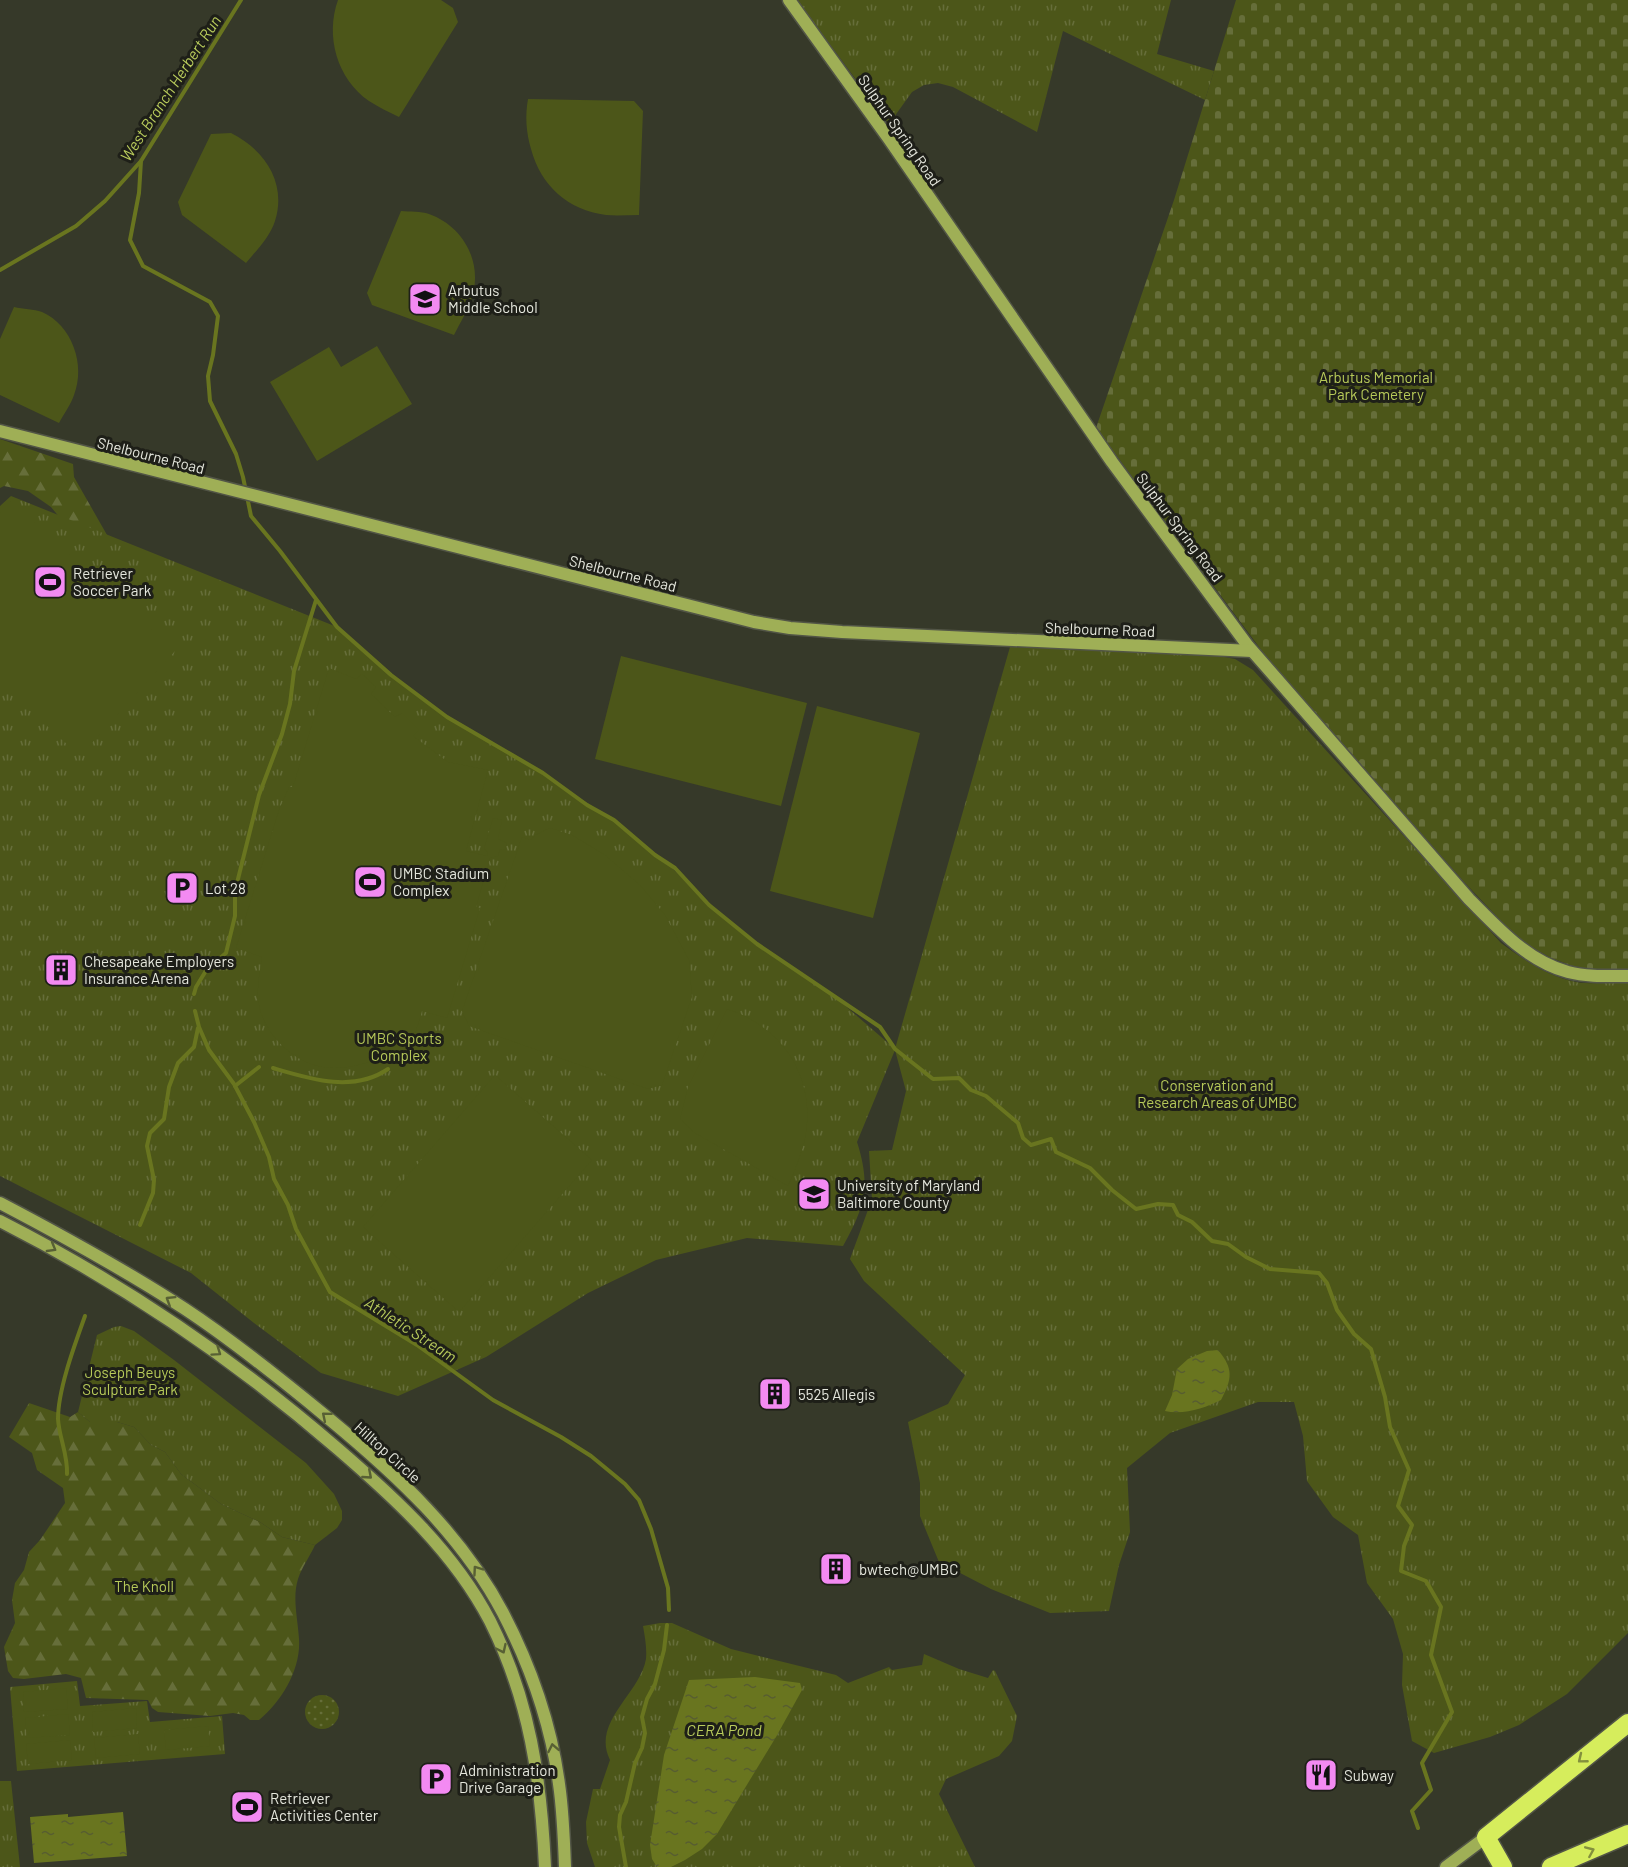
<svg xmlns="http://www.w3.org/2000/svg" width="1628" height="1867" font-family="Barlow,sans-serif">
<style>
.grass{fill:url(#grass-dots)}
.forest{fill:url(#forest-firs)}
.cemetery{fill:url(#cemetery-stones)}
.park{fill:url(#park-tufts)}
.pitch{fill:#4c5619}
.water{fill:url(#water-ripples)}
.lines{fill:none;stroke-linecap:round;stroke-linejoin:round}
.stream{stroke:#69751f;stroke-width:4}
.secondary-casing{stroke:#525546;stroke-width:15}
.highway-casing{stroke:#525546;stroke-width:21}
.secondary{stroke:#9faf56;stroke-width:12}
.highway{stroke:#d6ed5c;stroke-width:18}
.oneway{stroke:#586034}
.oneway2{stroke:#83903d}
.labels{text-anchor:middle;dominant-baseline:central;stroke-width:6;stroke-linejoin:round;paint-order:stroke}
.street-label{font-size:15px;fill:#e5e7dd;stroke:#1e1f18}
.poi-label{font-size:15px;fill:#e5e7dd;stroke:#1e1f18;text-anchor:start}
.park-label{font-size:15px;fill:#b7ca59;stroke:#1e1f18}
.water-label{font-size:16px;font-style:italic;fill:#b9cc5c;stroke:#1e1f18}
</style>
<defs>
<pattern id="grass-dots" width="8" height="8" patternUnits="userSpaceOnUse" patternTransform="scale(1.5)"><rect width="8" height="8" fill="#4c5619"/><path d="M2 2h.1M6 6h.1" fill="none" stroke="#666e3a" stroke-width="1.8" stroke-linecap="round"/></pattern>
<pattern id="forest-firs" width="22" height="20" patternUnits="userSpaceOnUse" patternTransform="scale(1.5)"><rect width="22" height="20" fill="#4c5619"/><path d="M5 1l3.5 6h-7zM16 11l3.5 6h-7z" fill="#666e3a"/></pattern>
<pattern id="cemetery-stones" width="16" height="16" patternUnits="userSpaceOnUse" patternTransform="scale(1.5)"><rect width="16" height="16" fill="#4c5619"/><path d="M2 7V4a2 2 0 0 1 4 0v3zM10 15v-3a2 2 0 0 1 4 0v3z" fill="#666e3a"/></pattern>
<pattern id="park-tufts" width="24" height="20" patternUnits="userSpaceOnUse" patternTransform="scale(1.5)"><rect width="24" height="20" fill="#4c5619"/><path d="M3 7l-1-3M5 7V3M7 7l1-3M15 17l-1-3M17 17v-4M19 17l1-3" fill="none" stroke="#666e3a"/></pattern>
<pattern id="water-ripples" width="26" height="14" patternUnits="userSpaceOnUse" patternTransform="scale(1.5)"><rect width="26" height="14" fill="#69751f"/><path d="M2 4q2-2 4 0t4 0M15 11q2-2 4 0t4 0" fill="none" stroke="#575d30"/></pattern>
</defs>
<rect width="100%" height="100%" fill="#363929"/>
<circle class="grass" cx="322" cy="1712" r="17"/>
<g class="forest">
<path d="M0,439L73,464L74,477L107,535L123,594L51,507L28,491L4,486L0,488Z"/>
<path d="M29,1403L70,1417L78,1412L90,1422H117L134,1427L151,1445L165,1452L181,1474L221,1504L260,1522L282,1537L315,1545C310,1556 302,1567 298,1579C292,1598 298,1620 299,1639C301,1669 282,1701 259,1720H250L244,1715L233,1713L210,1716L158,1712L152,1708L148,1700L86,1698L81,1678L66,1674L24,1679L13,1678L8,1671L4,1647L15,1623L12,1600L15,1583L24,1570L29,1552L40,1540L65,1503L63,1488L37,1470L32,1453L9,1437Z"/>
</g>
<path class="cemetery" d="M1236,0H1628V969L1597,970L1573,966L1551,958L1528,945L1506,926L1465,883L1265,655L1096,428L1174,200Z"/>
<g class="park">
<path d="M797,0H1171L1157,54L1214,71L1205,100L1063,31L1037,132L953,87L938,83L924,85L912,92L889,124Z"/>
<path d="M11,496L337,627L391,675L447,717L512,755L614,820L665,861L709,905L750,938L827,990L895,1049L1010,647L1208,654L1235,659L1253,670L1501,943C1524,960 1547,976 1576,982C1592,985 1611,982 1628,983V1633L1567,1694L1519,1725L1490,1737L1434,1753L1412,1741L1402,1685L1403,1654L1393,1619L1367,1583L1358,1535L1333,1517L1307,1481L1303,1436L1294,1402H1258L1170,1433L1127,1468L1130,1532L1119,1565L1109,1611L1050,1613L991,1589L939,1562L920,1516V1483L908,1422L948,1404L965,1375L864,1281L850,1259L872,1199L869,1151L892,1150L906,1091L895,1050L857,1142C871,1186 865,1207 843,1246L747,1238L656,1260L588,1293L486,1357L398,1396L321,1373L254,1323L191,1273L0,1176V506Z"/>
<path d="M121,1326L134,1331L174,1360L306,1463L334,1494L342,1511V1520L337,1528L315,1545L282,1537L260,1522L221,1504L181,1474L165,1452L151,1445L134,1427L117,1422H90L78,1412L97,1335L114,1327Z"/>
<path d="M660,1623H672L731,1649L836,1675L848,1683L889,1667L892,1670L922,1665L924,1654L959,1669L988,1678L993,1670L995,1671L1017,1716L1012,1741L999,1756L946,1779L939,1794L975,1867H595L587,1843L586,1822L593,1789H600L610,1760C591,1722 640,1694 646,1659C647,1648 645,1637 643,1626Z"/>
<path d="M77,1681L80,1706L147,1701L150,1722L222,1716L225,1754L17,1771L10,1687Z"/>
<path d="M0,1781H11L20,1867H0Z"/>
</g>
<g class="pitch">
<path d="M338,0H441L453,8L458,22L399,117C389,112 378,107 369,101C337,79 325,36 338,0Z"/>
<path d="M528,99L634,101L643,111L639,215C628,215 617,216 606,215C568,210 541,186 531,149C526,132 525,116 528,99Z"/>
<path d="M231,133C265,150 287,183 275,221C270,237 256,251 246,263L182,215L178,202L211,134Z"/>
<path d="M401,211C410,212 421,211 429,214C463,226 483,262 472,297C468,310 460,323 454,335L372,305L367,293Z"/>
<path d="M14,307C23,309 34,309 42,312C72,325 86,365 74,395C71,404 64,414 59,423L0,395V339Z"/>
<path d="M377,346L412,404L317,461L270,382L329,347L341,367Z"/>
<path d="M11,501L175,651L80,756L0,683V513Z"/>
<path d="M621,656L807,703L781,806L595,759Z"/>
<path d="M329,668L356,679L362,674L376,687L371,694L395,717L402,713L419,730L413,736L448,762L488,770L466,851L487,856L488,852L484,849L493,818L502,820L498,839L507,843L505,850L500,849L498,856L490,858L476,907L480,908L447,1018L422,1011L405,1068C398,1065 387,1059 379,1059C375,1059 369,1062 366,1063C356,1066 344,1068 334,1068C297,1068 262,1035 258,999C257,984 260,971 262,957L236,948L279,810L289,787H293Z"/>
<path d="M817,706L920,733L873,918L770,891Z"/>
<path d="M550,828L572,835L605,855L640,885L665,915L689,960L692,997L662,1085L648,1089L469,1026L462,1011L522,837L531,840L535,835Z"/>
<path d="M727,1009C786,1028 818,1082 804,1143C800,1158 794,1172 788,1186L695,1133L680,1119L688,1087Z"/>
<path d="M495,1075L592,1160L459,1312L363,1227Z"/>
<path d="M66,1688L68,1709L24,1712L23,1692Z"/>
<path d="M136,1708L137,1728L93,1732L92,1712Z"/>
<path d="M68,1714L70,1735L27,1738L25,1718Z"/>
<path d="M208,1726L210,1746L166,1750L164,1730Z"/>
<path d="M138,1734L140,1754L96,1758L94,1738Z"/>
<path d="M70,1740L72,1760L28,1764L26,1744Z"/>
</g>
<g class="water">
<path d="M1218,1350C1234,1369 1232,1379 1221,1400C1205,1408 1184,1415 1165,1411L1172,1395L1177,1369L1188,1359L1207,1351Z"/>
<path d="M755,1677L800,1683L802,1690L776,1737L717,1834L702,1849L685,1860L671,1867H657L652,1859L650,1845L664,1755L689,1680Z"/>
<path d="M123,1812L127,1856L34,1863L30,1817L68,1814V1817Z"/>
</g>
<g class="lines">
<g class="stream">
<path d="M141,161L139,193L130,240L143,266L210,302L218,316L213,355L208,376L210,401L236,454L243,477L251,516L280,551L337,627L391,675L447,717L543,773L587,805L614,820L655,855L675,868L709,905L757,944L880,1027L895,1049L933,1079L959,1078L971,1090L986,1096L1018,1123L1023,1138L1031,1145L1051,1139L1056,1152L1090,1168L1112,1190L1136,1209L1158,1204L1173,1205L1178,1215L1192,1222L1212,1241L1228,1244L1246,1257L1270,1269L1319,1273L1327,1283L1337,1310L1354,1334L1371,1349L1385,1397L1390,1427L1409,1470L1398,1506L1412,1525L1404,1546L1401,1571L1426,1581L1441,1607L1431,1655L1452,1712L1422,1763L1431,1790L1412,1811L1418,1828"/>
<path d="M0,270L76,226L105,201L141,161L241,0"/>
<path d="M194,994L196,987L207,969L226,953L235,916V891L259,795L282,734L290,704L294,671L316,600"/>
<path d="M195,1011L199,1027L209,1050L234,1084L254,1122L269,1157L274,1179L288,1205L296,1229L330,1292L417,1345L493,1400L561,1437L591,1456L625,1484L639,1500L651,1529L668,1588L669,1610"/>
<path d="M273,1068C310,1079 353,1093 388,1069"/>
<path d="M235,1086L259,1067"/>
<path d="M140,1225L153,1193L154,1180L147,1146L150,1133L164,1119L169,1087L178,1063L194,1047L198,1028"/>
<path d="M67,1474C68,1455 59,1437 58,1419C58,1389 75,1344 85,1316"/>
<path d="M626,1867L619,1827L620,1815L626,1802L635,1763L642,1748L645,1733L642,1717L647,1699L655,1684L664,1650L667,1625"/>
</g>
<g class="secondary-casing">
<g id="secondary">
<path d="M789,0L889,139L1112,462L1248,646L1469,899C1498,928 1527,961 1568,972C1587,977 1608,976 1628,976"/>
<path d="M0,431L754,622L790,628L842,632L1252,651"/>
<path d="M0,1203C63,1236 125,1270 185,1309C235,1342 282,1380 328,1418C396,1474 462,1535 503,1613C531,1667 551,1724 559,1784C563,1811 564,1839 565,1867"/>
<path d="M0,1221C122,1283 234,1359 338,1449C396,1499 454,1552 490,1621C530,1701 541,1779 545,1867"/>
<path d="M1446,1867L1486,1837"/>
</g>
</g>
<g class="highway-casing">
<g id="highway">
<path d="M1503,1867L1486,1837L1628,1723"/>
<path d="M1551,1867L1628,1834"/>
</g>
</g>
<use href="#secondary" class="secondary"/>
<use href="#highway" class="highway"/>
</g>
<defs><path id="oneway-chevron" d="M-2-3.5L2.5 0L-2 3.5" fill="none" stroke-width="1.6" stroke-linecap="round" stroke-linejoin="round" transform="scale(1.5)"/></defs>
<g class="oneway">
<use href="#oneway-chevron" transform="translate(52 1248) rotate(30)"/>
<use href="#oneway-chevron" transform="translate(170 1300) rotate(-148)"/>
<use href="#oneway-chevron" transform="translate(217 1352) rotate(35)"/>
<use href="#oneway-chevron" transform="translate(326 1416) rotate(-140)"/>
<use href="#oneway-chevron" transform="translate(368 1475) rotate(41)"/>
<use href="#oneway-chevron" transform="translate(477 1570) rotate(-125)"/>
<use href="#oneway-chevron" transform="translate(502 1649) rotate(65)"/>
<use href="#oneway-chevron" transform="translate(553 1748) rotate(-101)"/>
</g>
<g class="oneway2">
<use href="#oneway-chevron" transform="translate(1582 1759) rotate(141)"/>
<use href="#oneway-chevron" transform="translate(1590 1851) rotate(-23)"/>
</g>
<defs>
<g id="school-square" transform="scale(1.725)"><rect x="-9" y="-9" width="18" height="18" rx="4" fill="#f38af2" stroke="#1e1f18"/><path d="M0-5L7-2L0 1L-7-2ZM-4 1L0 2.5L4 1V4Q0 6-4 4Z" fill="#111"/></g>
<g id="stadium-square" transform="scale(1.725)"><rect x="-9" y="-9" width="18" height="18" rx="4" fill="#f38af2" stroke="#1e1f18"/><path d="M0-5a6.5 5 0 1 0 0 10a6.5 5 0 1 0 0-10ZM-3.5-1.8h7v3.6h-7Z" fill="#111"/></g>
<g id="parking-square" transform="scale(1.725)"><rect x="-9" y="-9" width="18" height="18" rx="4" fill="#f38af2" stroke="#1e1f18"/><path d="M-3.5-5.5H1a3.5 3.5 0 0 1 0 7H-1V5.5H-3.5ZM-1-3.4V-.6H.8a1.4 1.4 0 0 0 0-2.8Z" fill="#111"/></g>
<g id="building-square" transform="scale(1.725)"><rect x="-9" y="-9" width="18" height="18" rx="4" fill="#f38af2" stroke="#1e1f18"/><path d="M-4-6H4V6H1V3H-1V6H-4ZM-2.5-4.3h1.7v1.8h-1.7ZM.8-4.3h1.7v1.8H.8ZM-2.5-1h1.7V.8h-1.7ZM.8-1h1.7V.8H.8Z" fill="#111"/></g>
<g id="university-square" transform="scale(1.725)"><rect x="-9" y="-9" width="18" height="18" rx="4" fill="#f38af2" stroke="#1e1f18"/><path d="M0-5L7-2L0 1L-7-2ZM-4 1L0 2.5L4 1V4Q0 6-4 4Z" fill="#111"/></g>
<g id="restaurant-square" transform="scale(1.725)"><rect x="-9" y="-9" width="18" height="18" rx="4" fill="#f38af2" stroke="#1e1f18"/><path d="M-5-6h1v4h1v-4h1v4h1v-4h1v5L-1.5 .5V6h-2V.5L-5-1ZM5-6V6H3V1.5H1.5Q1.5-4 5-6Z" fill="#111"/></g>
</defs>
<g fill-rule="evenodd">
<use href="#school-square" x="425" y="299"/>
<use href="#stadium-square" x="50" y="582"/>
<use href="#stadium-square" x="370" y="882"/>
<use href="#parking-square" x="182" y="888"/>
<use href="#building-square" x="61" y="970"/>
<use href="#university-square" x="814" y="1194"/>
<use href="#building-square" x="775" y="1394"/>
<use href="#building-square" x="836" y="1569"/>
<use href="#restaurant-square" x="1321" y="1775"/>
<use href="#parking-square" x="436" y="1779"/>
<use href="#stadium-square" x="247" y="1807"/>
</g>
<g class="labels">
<g class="street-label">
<text transform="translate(900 130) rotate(55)">Sulphur Spring Road</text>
<text transform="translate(151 455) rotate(14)">Shelbourne Road</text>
<text transform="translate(1180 527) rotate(53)">Sulphur Spring Road</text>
<text transform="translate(623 573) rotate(14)">Shelbourne Road</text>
<text transform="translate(1100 629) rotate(2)">Shelbourne Road</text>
<text transform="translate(388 1452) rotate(42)">Hilltop Circle</text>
</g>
<g class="poi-label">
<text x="448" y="290">Arbutus<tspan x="448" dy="17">Middle School</tspan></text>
<text x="73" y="573">Retriever<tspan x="73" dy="17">Soccer Park</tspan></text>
<text x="393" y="873">UMBC Stadium<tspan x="393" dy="17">Complex</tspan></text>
<text x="205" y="888">Lot 28</text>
<text x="84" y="961">Chesapeake Employers<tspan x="84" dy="17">Insurance Arena</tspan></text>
<text x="837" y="1185">University of Maryland<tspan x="837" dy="17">Baltimore County</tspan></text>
<text x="798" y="1394">5525 Allegis</text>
<text x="859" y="1569">bwtech@UMBC</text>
<text x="459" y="1770">Administration<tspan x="459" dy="17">Drive Garage</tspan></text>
<text x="1344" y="1775">Subway</text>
<text x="270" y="1798">Retriever<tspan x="270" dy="17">Activities Center</tspan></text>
</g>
<g class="park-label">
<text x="1376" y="377">Arbutus Memorial<tspan x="1376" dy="17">Park Cemetery</tspan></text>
<text x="399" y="1038">UMBC Sports<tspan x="399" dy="17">Complex</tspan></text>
<text x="1217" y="1085">Conservation and<tspan x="1217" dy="17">Research Areas of UMBC</tspan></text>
<text x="130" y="1372">Joseph Beuys<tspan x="130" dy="17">Sculpture Park</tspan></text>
<text x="144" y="1586">The Knoll</text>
</g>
<g class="water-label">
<text transform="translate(170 88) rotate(-57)">West Branch Herbert Run</text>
<text transform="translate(411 1329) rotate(33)">Athletic Stream</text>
<text x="724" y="1729">CERA Pond</text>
</g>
</g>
</svg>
